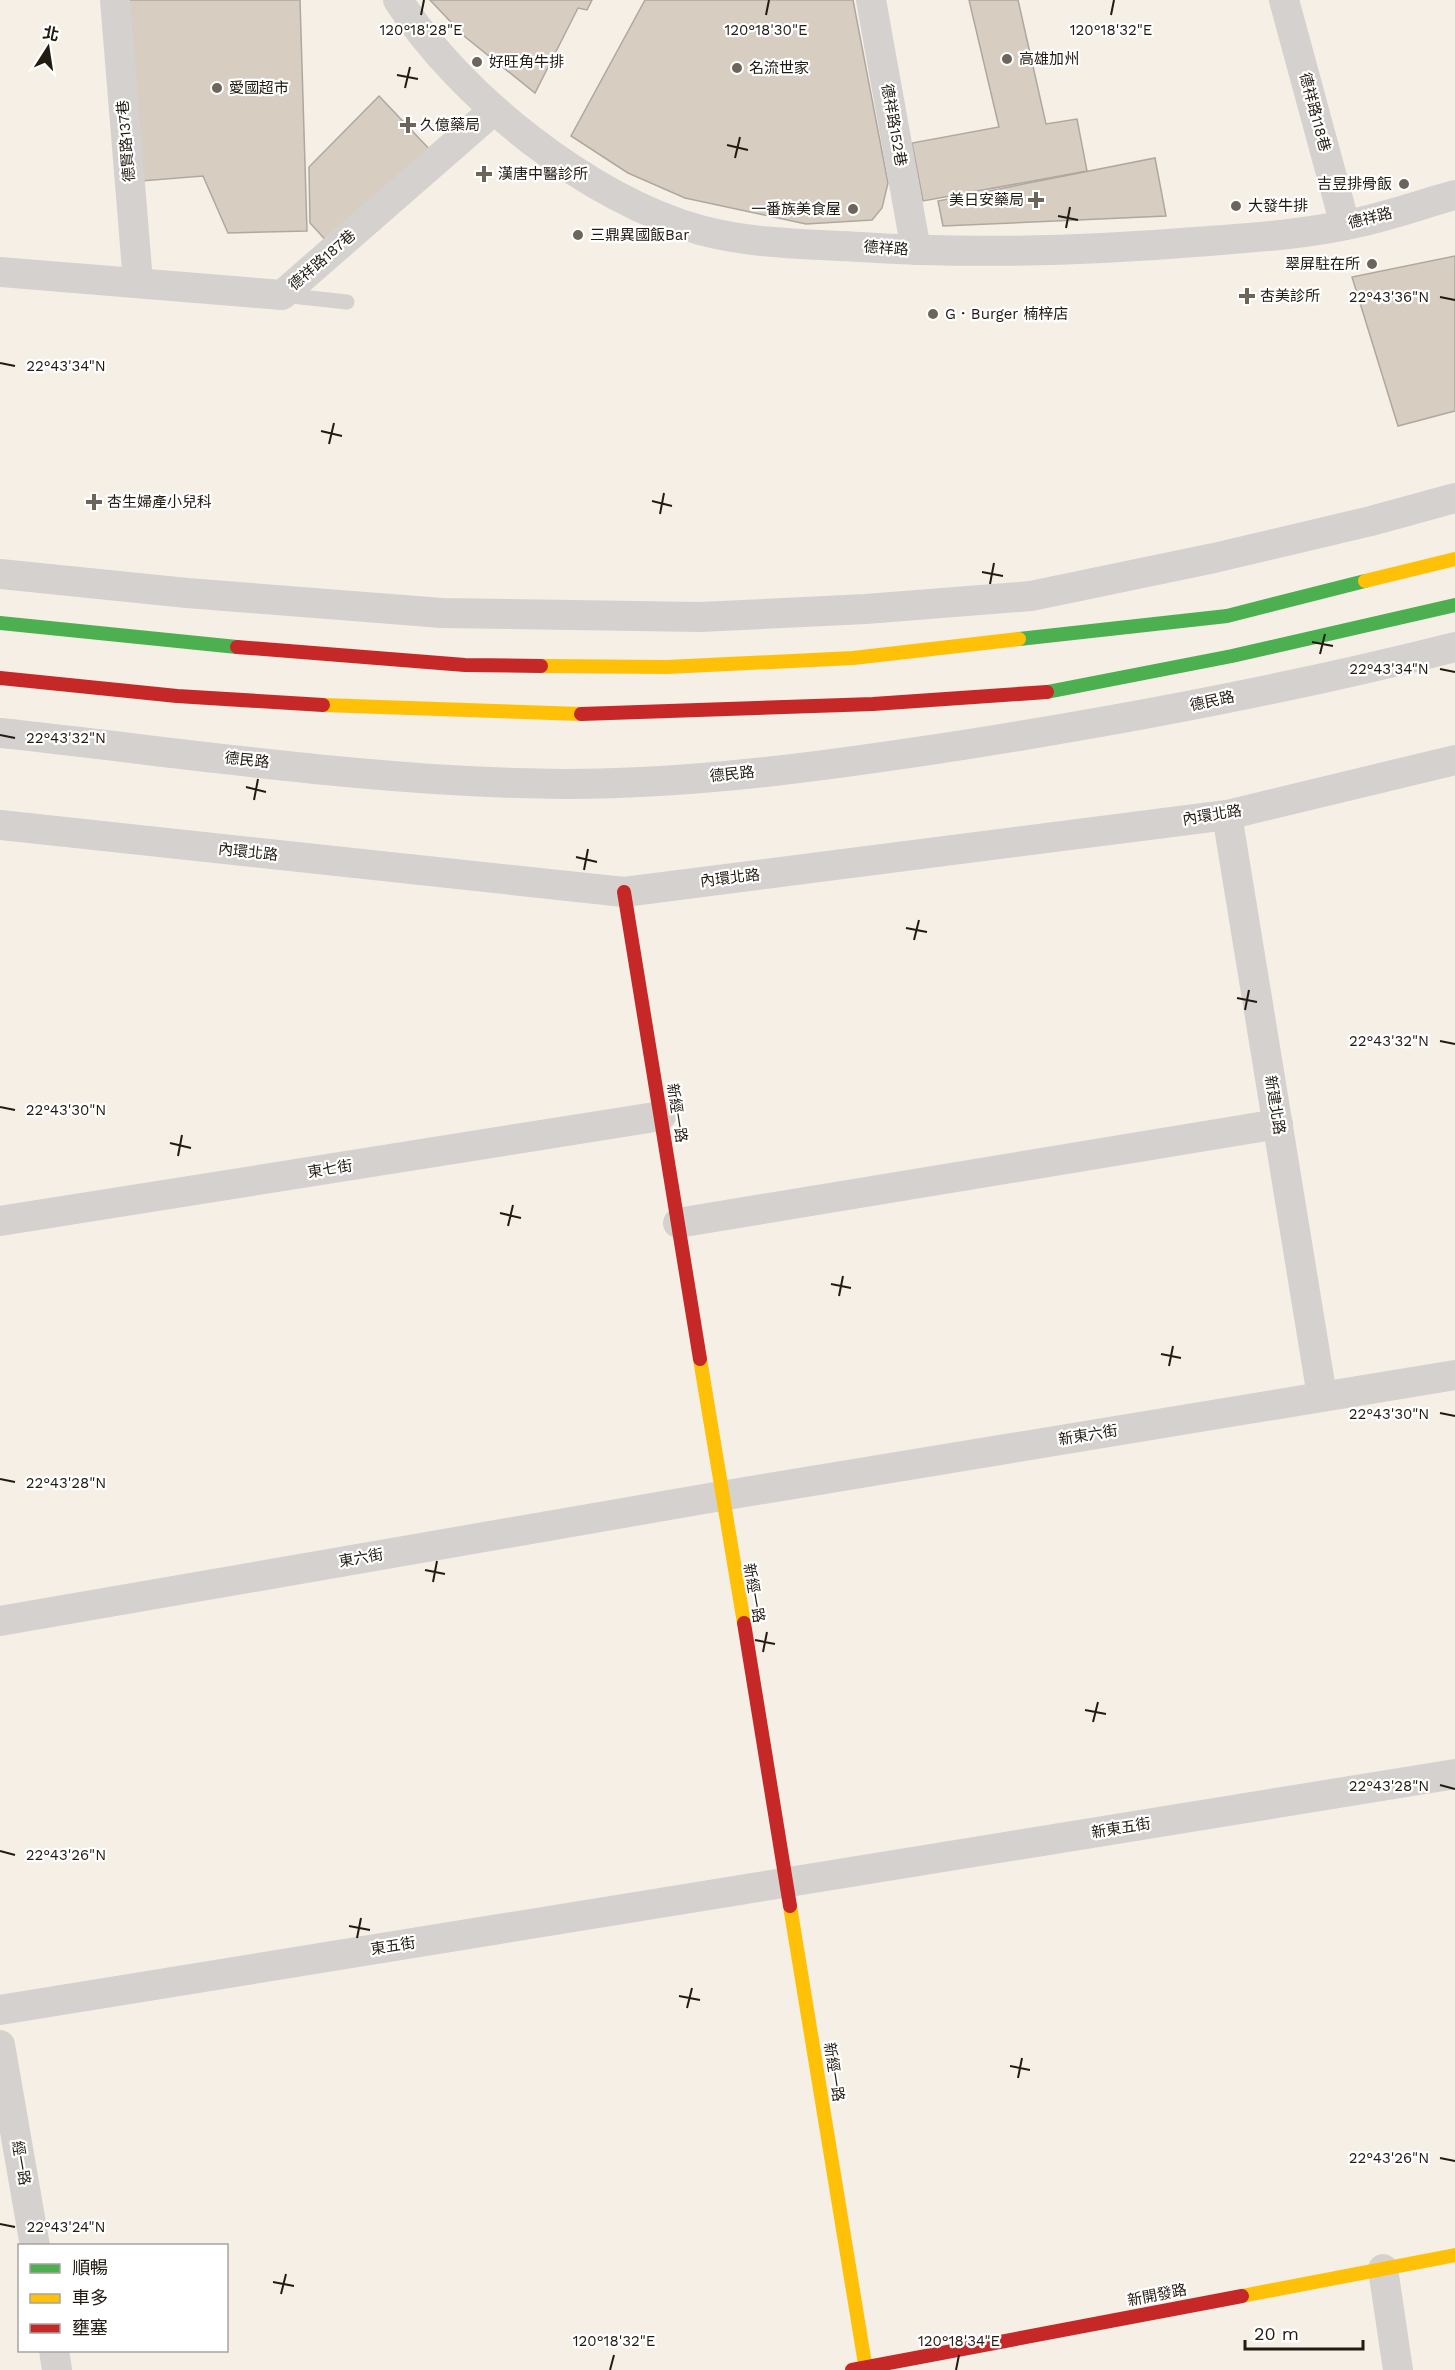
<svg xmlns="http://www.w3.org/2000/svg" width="1455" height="2370" font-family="'Work Sans','Noto Sans TC',sans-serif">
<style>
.building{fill:#d7cdc0;stroke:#aea89f;stroke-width:1.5}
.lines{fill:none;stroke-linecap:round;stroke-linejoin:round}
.lane{stroke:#d4d1ce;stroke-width:15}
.street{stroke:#d4d1ce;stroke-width:30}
.fast{stroke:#4caf50;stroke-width:14}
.slow{stroke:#ffc107;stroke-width:14}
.jam{stroke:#c62828;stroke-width:14}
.ticks{fill:none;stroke:#221b12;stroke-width:2}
.poi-dot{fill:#6c655c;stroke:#fff;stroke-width:2}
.labels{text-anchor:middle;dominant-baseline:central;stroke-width:4.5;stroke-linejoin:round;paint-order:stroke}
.poi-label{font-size:15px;fill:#221b12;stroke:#fff;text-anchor:start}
.street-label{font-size:15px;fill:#221b12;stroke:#fff}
.ticks-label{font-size:15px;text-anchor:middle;fill:#221b12;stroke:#fff;stroke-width:4.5;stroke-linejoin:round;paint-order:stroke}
</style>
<rect width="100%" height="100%" fill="#f6efe6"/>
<g class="building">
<path d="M123,0H300L307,231L228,233L203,176L141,181Z"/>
<path d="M430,0H592L587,10L578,8L535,93L464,36Z"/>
<path d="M645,0H853L888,183L882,208L872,220L806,224L685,198L628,173L571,136Z"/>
<path d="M969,0H1018L1046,124L1077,119L1087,171L923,201L912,143L999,127Z"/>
<path d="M379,96L434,154L332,247L310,223L309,167Z"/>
<path d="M1155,158L1166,216L943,226L938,201Z"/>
<path d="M1455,256V411L1398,426L1352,277Z"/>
</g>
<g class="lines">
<path class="lane" d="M282,295L347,302"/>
<g class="street">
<path d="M115,0L138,282"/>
<path d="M398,0C459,96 590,200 700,230C751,244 808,244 860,247C971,254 1084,251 1195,242C1248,238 1302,235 1355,223C1389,216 1422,204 1455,195"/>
<path d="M871,0L916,250"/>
<path d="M1284,0L1345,225"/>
<path d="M0,272L282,295L494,110"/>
<path d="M0,574L187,593L442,613L700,617L866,609L1031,596L1214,558L1371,521L1455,498"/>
<path d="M0,733C188,753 377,783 566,784C699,784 832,765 963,745C1128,719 1293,688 1455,647"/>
<path d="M1227,815L1322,1396"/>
<path d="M0,825L624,892L1227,815L1455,760"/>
<path d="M0,1221L661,1116"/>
<path d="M678,1223L1278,1124"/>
<path d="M0,1621L721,1496L1455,1375"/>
<path d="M0,2010L1455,1774"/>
<path d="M0,2045L35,2246"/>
<path d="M1383,2269L1398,2370"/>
<path d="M54,2350L57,2370"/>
</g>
<g class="fast">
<path d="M0,623L237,647"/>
<path d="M1019,639L1227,616L1365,581"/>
<path d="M1047,692L1232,656L1455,605"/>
</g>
<g class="slow">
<path d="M1365,581L1455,559"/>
<path d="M541,666L667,667L853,658L1019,639"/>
<path d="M323,705L581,714"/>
<path d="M700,1359L744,1623"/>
<path d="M790,1906L866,2370"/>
<path d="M1242,2296L1455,2255"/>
</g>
<g class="jam">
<path d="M237,647L465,665L541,666"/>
<path d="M0,678L177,696L323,705"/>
<path d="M581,714L873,704L1047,692"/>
<path d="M624,892L700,1359"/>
<path d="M744,1623L790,1906"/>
<path d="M852,2370L1242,2296"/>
</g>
</g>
<path class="ticks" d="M421,15L424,0M766,15L769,0M1111,15L1114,0M397,75L418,79M405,88L410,67M727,145L748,150M735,158L740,137M1058,216L1078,220M1066,228L1070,207M1440,297L1455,300M0,363L15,366M321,431L342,436M329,444L334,423M652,501L672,506M660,514L664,493M982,572L1003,576M990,584L994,563M1312,642L1333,646M1320,654L1325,634M1440,669L1455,672M0,735L15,738M246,787L266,792M254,800L258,779M576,857L597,862M584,870L588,849M906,928L927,932M914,940L919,920M1237,998L1257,1002M1245,1010L1249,990M1440,1041L1455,1044M0,1107L15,1110M170,1143L191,1148M178,1156L182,1135M500,1213L521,1218M508,1226L513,1205M831,1284L851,1288M839,1296L843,1276M1161,1354L1181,1358M1169,1366L1173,1346M1440,1413L1455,1416M0,1479L15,1482M425,1570L445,1574M433,1582L437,1561M755,1640L775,1644M763,1652L767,1632M1085,1710L1106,1714M1093,1722L1098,1702M1440,1785L1455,1789M0,1851L15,1855M349,1926L370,1930M357,1938L361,1918M679,1996L700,2000M687,2008L692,1988M1010,2066L1030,2070M1018,2078L1022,2058M1440,2158L1455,2161M0,2224L15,2227M273,2282L294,2286M281,2294L286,2274M610,2370L614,2355M956,2370L959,2355"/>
<g class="poi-dot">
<circle cx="1007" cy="59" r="6"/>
<circle cx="477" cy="62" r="6"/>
<circle cx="737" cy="68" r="6"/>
<circle cx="217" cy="88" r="6"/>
<path d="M405 116h6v6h6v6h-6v6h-6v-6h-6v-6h6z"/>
<path d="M481 165h6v6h6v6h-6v6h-6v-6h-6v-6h6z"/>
<circle cx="1404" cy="184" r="6"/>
<path d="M1033 191h6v6h6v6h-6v6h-6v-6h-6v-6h6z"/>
<circle cx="1236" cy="206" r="6"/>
<circle cx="853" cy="209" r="6"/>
<circle cx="578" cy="235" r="6"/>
<circle cx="1372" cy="264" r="6"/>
<path d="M1244 287h6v6h6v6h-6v6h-6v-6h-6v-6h6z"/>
<circle cx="933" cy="314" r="6"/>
<path d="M91 493h6v6h6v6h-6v6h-6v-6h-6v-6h6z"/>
</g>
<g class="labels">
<g class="poi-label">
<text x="1019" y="59">高雄加州</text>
<text x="489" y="62">好旺角牛排</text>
<text x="749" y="68">名流世家</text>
<text x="229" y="88">愛國超市</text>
<text x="420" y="125">久億藥局</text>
<text x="498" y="174">漢唐中醫診所</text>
<text x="1392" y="184" text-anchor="end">吉昱排骨飯</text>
<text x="1024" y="200" text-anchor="end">美日安藥局</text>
<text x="1248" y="206">大發牛排</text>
<text x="841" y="209" text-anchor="end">一番族美食屋</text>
<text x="590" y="235">三鼎異國飯Bar</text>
<text x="1360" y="264" text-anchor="end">翠屏駐在所</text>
<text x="1260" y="296">杏美診所</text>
<text x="945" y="314">G．Burger 楠梓店</text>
<text x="107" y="502">杏生婦產小兒科</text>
</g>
<g class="street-label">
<text transform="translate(1315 112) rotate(75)">德祥路118巷</text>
<text transform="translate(894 125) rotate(80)">德祥路152巷</text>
<text transform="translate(126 141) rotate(-95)">德賢路137巷</text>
<text transform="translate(1370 218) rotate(-14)">德祥路</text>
<text transform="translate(886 248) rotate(4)">德祥路</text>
<text transform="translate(322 260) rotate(-41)">德祥路187巷</text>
<text transform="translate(1212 701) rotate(-12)">德民路</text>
<text transform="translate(247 760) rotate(6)">德民路</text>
<text transform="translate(732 774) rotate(-6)">德民路</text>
<text transform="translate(1212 815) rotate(-9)">內環北路</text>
<text transform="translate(248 852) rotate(6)">內環北路</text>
<text transform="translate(730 878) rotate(-7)">內環北路</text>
<text transform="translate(1275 1105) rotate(81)">新建北路</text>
<text transform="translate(677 1113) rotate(81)">新經一路</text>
<text transform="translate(330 1169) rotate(-9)">東七街</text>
<text transform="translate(1088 1435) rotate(-9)">新東六街</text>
<text transform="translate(361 1558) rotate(-10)">東六街</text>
<text transform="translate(754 1593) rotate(80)">新經一路</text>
<text transform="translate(1121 1828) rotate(-9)">新東五街</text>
<text transform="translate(393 1946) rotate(-9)">東五街</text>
<text transform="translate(834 2072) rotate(81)">新經一路</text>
<text transform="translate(21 2163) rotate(80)">經一路</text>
<text transform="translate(1157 2295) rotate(-11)">新開發路</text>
</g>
</g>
<g class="ticks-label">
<text x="421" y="35">120°18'28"E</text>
<text x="766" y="35">120°18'30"E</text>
<text x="1111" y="35">120°18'32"E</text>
<text x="1389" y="302">22°43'36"N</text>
<text x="66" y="371">22°43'34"N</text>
<text x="1389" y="674">22°43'34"N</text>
<text x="66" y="743">22°43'32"N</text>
<text x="1389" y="1046">22°43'32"N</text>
<text x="66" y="1115">22°43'30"N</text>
<text x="1389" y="1419">22°43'30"N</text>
<text x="66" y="1488">22°43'28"N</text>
<text x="1389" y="1791">22°43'28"N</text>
<text x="66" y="1860">22°43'26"N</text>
<text x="1389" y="2163">22°43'26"N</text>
<text x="66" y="2232">22°43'24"N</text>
<text x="614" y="2346">120°18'32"E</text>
<text x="959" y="2346">120°18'34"E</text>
</g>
<rect x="18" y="2244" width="210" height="108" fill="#ffffff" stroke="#a7a4a0" stroke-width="1.5"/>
<rect x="30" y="2264" width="30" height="9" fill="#4caf50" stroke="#a7a4a0" stroke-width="1.5"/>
<text x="72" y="2274" font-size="18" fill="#221b12">順暢</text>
<rect x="30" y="2294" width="30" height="9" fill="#ffc107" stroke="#a7a4a0" stroke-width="1.5"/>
<text x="72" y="2304" font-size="18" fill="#221b12">車多</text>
<rect x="30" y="2324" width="30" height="9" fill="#c62828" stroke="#a7a4a0" stroke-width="1.5"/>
<text x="72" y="2334" font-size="18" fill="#221b12">壅塞</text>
<g transform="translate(48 48) rotate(12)" stroke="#ffffff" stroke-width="4.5" paint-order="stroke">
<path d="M0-4.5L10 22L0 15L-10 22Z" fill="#221b12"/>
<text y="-9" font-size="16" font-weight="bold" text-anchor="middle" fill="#221b12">北</text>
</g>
<path d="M1245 2340v9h118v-9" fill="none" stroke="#221b12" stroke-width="3"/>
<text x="1254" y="2340" font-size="18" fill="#221b12" stroke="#ffffff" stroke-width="4.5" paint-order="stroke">20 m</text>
</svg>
